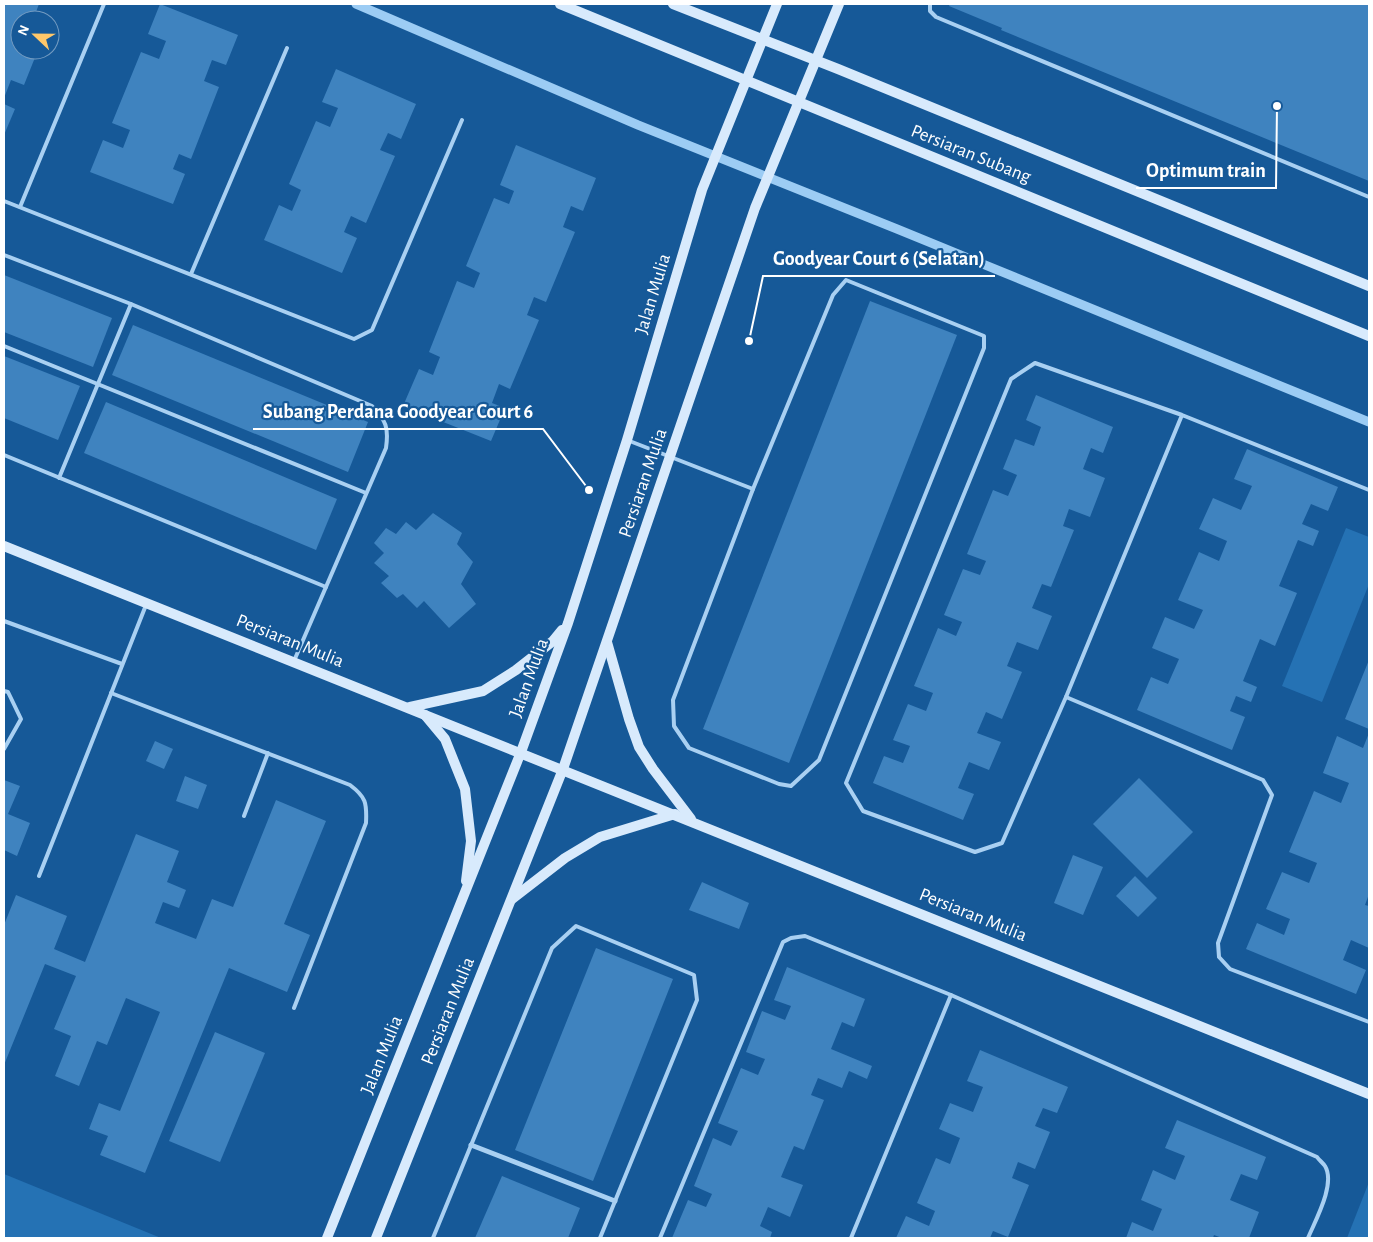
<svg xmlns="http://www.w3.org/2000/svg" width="1373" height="1242" font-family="'Alegreya Sans',sans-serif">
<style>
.green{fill:#2572b4}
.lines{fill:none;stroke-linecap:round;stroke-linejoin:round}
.stream{stroke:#9cccf4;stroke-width:9}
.building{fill:#3f83bf}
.lane{stroke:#a9d0f2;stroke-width:4}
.street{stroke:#a9d0f2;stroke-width:5}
.secondary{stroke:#d8eafc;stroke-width:10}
.labels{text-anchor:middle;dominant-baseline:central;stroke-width:4.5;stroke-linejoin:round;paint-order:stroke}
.street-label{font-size:19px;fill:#fff;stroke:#165998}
.leader{fill:none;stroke:#fff;stroke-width:2}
.callout-dot{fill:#fff;stroke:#165998;stroke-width:2}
.callout-label{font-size:20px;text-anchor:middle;font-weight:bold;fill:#fff;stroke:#165998;stroke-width:4.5;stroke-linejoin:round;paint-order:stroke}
</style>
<rect width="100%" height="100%" fill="#165998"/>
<g class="green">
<path d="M1346,528L1369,537V584L1322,702L1282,686Z"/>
<path d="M4,1174L161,1238H4Z"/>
<path d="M1369,1182V1238H1347Z"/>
</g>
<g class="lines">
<path class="stream" d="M356,4L638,125L897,229L1369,422"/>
</g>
<g class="building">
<path d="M4,4H39L36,12L51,18L50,20H20V50H38L24,85L11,80L4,98Z"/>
<path d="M160,4L238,35L226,65L212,60L204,81L219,87L191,159L179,154L173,169L185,174L173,204L90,172L103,140L123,148L130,130L112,123L141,52L159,59L166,41L148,34Z"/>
<path d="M950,4H1369V181L1001,30L1002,28L949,6Z"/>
<path d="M336,69L416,104L401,139L388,133L380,150L395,156L366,223L351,216L344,232L357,238L342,273L264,240L279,205L292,211L301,190L289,184L316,121L330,127L338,108L322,102Z"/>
<path d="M4,104L15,109L4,135Z"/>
<path d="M516,145L596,178L583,211L571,206L563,227L575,232L546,302L534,297L527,315L539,320L510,389L499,384L492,403L505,408L491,441L403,406L419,369L433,375L440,357L429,352L457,281L474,288L480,273L466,266L494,198L509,204L514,191L500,185Z"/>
<path d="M4,275L112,318L93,367L4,332Z"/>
<path d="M870,301L957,335L789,763L703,729Z"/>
<path d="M133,325L368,422L348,472L112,375Z"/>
<path d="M4,356L80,386L58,440L4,418Z"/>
<path d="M1036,395L1113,427L1103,453L1091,448L1083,469L1105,478L1090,517L1069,509L1063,526L1074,530L1051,587L1042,584L1032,608L1052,616L1038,650L1017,642L1007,666L1022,672L1002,719L986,712L977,733L1001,742L989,770L969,762L958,788L974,794L963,820L873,783L884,756L903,763L910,746L893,740L908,704L926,711L933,693L914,686L938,628L956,636L962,622L944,615L963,569L980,575L986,561L967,554L993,490L1008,496L1017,475L1003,469L1015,439L1034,446L1041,427L1026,420Z"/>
<path d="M106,402L337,499L316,550L84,453Z"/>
<path d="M1247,449L1338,487L1328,511L1311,504L1302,524L1319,531L1313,546L1298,540L1279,586L1297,593L1275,646L1260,639L1243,681L1257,687L1251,702L1236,696L1230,711L1245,717L1232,750L1137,710L1151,677L1168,684L1179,659L1152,648L1165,617L1194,629L1203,610L1178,600L1199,552L1219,561L1227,541L1199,529L1213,498L1241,510L1252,486L1234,479Z"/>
<path d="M433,513L462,533L457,544L473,562L461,584L476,604L449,628L424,601L417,608L403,594L397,598L381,583L389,576L374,563L384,553L374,543L386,528L396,534L406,522L416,530Z"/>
<path d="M1369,660V729L1345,719Z"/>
<path d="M1369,733V894L1365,905L1369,906V948L1351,940L1343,960L1366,970L1356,994L1246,949L1257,923L1284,935L1290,919L1266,909L1282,872L1309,883L1317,863L1289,852L1314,791L1341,803L1349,783L1323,773L1337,736L1363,748Z"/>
<path d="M155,741L173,749L164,769L146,761Z"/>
<path d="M185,776L207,785L198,809L176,801Z"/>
<path d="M1139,778L1193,832L1147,878L1093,824Z"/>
<path d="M4,780L20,786L8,814L30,823L17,856L4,850Z"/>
<path d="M276,800L326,821L284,924L310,935L287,992L229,968L145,1173L100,1155L108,1136L89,1129L99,1103L120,1111L160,1012L126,998L107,1045L97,1041L79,1086L55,1076L71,1036L54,1029L76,976L45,964L4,1065V925L16,895L67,916L54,949L85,962L136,834L179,851L167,882L186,890L179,908L163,902L155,923L196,939L212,899L233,907Z"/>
<path d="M1073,855L1103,867L1083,915L1054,903Z"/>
<path d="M1135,876L1157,898L1138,917L1116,896Z"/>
<path d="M702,882L749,903L739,929L689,910Z"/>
<path d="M596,948L673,979L593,1181L515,1150Z"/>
<path d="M787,967L865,999L854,1027L842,1022L831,1049L872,1066L867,1079L849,1071L842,1088L818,1078L811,1095L824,1100L804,1150L794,1146L781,1177L803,1185L790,1217L768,1207L760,1226L772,1232L770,1238H672L688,1200L706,1207L712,1194L694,1186L713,1138L731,1146L738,1131L718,1123L741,1068L758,1075L765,1059L746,1052L762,1011L785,1020L791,1006L774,1000Z"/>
<path d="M215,1032L265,1053L220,1162L169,1141Z"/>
<path d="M980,1050L1068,1087L1057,1113L1043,1108L1035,1126L1050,1132L1035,1169L1018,1162L1012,1178L1029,1185L1008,1237L993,1231L990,1238H896L906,1216L929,1226L935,1211L917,1203L936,1158L950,1164L960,1138L939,1129L950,1103L973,1112L983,1087L967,1081Z"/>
<path d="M1177,1120L1266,1157L1257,1180L1241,1174L1230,1200L1259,1212L1249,1238H1222L1214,1235L1213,1238H1126L1132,1222L1153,1231L1162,1209L1141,1200L1153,1170L1175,1180L1185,1156L1165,1148Z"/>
<path d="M502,1176L580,1208L568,1238H475Z"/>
</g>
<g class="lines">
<g class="lane">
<path d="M930,4V11L936,17L1369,197"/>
<path d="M4,201L354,339L372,330L462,120"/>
<path d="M20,207L104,4"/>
<path d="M4,255L131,304L372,406C386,421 389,427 386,448L294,661"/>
<path d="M191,274L287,48"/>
<path d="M846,280L984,336V348L819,760L791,786L779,784L689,748L674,726L673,700L753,489L833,295Z"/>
<path d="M4,346L366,493"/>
<path d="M1182,415L1066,697L1002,843L975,852L863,811L846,783L1011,379L1035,363L1182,415L1369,490"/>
<path d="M627,440L753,489"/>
<path d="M4,455L326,587"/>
<path d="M59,478L131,304"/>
<path d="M4,621L122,664"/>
<path d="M4,691L8,692L21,719L4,749"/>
<path d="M111,693L350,785C366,797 367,803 366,823L294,1008"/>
<path d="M1066,697L1263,780L1272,795L1218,943L1219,957L1230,969L1369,1022"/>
<path d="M244,816L268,753"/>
<path d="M39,876L146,605"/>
<path d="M433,1238L552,948L576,926L694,975L697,1000L600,1238"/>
<path d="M660,1238L783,942L791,938L805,936L951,995L1317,1157C1319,1160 1323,1163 1325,1166C1336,1184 1315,1221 1308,1238"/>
<path d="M851,1238L951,995"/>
</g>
<path class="street" d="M471,1145L615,1201"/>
<g class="secondary">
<path d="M560,4L1369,336"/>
<path d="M673,4L838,69L1369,286"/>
<path d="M4,546L1369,1094"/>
<path d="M607,642L629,719L639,747L653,769L691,819"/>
<path d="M410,707L483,691L516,670L553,641L562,630"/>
<path d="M425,715L445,739L465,789L471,841L466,881"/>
<path d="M512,899L565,858L600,837L675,814"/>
<path d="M327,1238L521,752L568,623L627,440L702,190L777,4"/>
<path d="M376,1238L563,769L755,208L839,4"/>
</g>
</g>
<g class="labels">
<g class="street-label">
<text transform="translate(971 154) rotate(22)">Persiaran Subang</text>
<text transform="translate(653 294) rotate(-73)">Jalan Mulia</text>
<text transform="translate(643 483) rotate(-71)">Persiaran Mulia</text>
<text transform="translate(290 641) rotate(22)">Persiaran Mulia</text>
<text transform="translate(529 678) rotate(-70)">Jalan Mulia</text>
<text transform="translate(973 915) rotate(22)">Persiaran Mulia</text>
<text transform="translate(448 1011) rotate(-68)">Persiaran Mulia</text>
<text transform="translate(382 1055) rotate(-68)">Jalan Mulia</text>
</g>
</g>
<path class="leader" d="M1277 106L1276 188H1136M749 341L763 276H995M589 490L543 429H253"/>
<g class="callout-dot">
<circle cx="1277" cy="106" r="5"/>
<circle cx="749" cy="341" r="5"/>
<circle cx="589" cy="490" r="5"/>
</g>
<g class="callout-label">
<text x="1206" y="177">Optimum train</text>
<text x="879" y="265">Goodyear Court 6 (Selatan)</text>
<text x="398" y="418">Subang Perdana Goodyear Court 6</text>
</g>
<rect width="1373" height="1242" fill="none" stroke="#ffffff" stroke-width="10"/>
<g transform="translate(35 35) rotate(292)"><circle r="24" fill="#165998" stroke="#739bc1"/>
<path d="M0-4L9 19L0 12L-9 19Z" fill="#ffc86a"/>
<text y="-8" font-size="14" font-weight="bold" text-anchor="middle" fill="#ffffff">N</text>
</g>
</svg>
